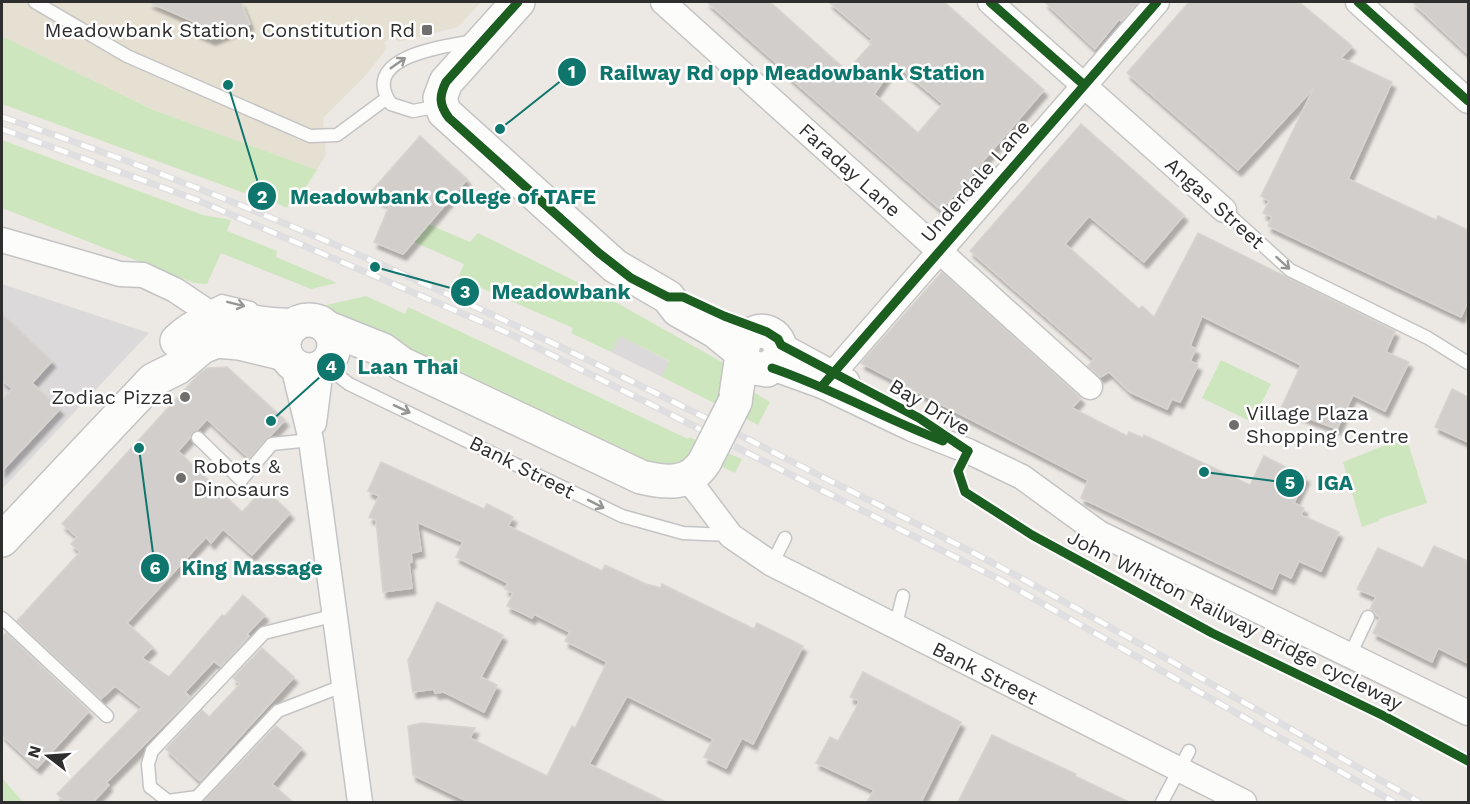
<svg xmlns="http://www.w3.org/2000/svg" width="1470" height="804" font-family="'Work Sans',sans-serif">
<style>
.industrial{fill:#dcd9db}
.education{fill:#e6e0d3}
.green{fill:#cee6be}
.building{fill:#d1cecb;stroke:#d7d4d0;stroke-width:1.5;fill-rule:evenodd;filter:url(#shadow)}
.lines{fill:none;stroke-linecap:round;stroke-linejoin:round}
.lane-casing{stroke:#c5c4c5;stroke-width:15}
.street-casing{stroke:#c5c4c5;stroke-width:27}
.secondary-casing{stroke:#c5c4c5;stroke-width:36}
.lane{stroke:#fcfcfb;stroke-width:12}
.street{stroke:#fcfcfb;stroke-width:24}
.secondary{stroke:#fcfcfb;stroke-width:33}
.rail-casing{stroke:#dfdfe1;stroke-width:7}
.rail{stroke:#fff;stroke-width:4.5;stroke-dasharray:14;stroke-linecap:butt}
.secondary-bridge-casing{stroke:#c5c4c5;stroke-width:36;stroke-linecap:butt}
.secondary-bridge{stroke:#fcfcfb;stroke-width:33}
.cycleway-casing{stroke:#fff;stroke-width:13}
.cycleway{stroke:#1b5e20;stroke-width:9}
.oneway{stroke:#959594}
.poi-dot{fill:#706f6e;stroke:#fff;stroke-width:2}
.labels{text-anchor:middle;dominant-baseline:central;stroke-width:5;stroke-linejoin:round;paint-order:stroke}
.poi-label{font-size:20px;fill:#2e2e2e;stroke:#fff;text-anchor:end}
.street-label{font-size:20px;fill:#2e2e2e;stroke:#fff}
.leader{fill:none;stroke:#0f766e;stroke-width:2}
.callout-dot{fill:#0f766e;stroke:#fff;stroke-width:2}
.mark-label{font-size:18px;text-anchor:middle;font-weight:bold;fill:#fff}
.callout-label{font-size:21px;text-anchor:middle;font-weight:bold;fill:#0f766e;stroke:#fff;stroke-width:5;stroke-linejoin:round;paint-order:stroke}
</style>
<defs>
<filter id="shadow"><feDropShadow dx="3.5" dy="6" stdDeviation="1.5" flood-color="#0004"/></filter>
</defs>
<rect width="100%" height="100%" fill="#ece8e4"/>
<g class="industrial">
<path d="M2,284L149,333L2,489Z"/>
<path d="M619,335L670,362L662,377L611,352Z"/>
</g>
<path class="education" d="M2,2H481L458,27L398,42L392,36L384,43L387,48L366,75L323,118L326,154L317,170L151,109L2,36Z"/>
<g class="green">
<path d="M2,36L151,109L317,170L295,203L290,201L287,208L246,190L244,193L2,104Z"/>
<path d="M2,140L203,215L231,220L227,231L277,251L276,257L337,283L311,289L221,253L207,284L194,283L2,208Z"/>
<path d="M393,209L470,242L478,233L603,295L727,365L726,376L770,402L758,425L662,377L669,361L620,336L611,352L571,333L573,328L458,278L464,264L380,227L381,224L386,226Z"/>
<path d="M366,296L405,314L408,307L688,439L689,437L742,459L735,473L691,452C679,474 648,463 627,460L309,309Z"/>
<path d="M1221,360L1271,384L1252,422L1202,398Z"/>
<path d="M1406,437L1427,503L1379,519V521L1362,527L1343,462Z"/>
<path d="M2,778L23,802H2Z"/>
</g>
<g class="building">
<path d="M149,2H241L250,24L212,39L196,32L199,24Z"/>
<path d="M707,2H770L847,71L871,44L869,42L872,39L829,2H944L1044,90L941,210L788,76L789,74ZM895,64L943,104L918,133L874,94Z"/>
<path d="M1045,2H1139L1121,21L1119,19L1095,49Z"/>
<path d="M1189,2H1299L1352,46L1341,58L1392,82L1348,179L1436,220L1438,216L1468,230V301L1461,317L1268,226L1272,217L1263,213L1269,201L1261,196L1314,88L1238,170L1127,73Z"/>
<path d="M1412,2H1468V54Z"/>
<path d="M1081,124L1184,215L1144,262L1089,216L1065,244L1139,309L1142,306L1154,317L1198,233L1395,331L1386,352L1409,362L1385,411L1353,395L1337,429L1281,408L1301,365L1202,316L1190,346L1196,349L1190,361L1198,365L1180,402L1172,399L1167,409L1130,392L1109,372L1100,377L1088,366L1094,359L970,251Z"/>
<path d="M420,136L467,179L403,254L374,242L390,204L368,195Z"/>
<path d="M942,272L1081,398L1072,408L1127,436L1129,432L1143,438L1144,435L1250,485L1264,456L1306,477L1294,503L1304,508L1301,515L1339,532L1321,571L1299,561L1291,578L1279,572L1272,589L1081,498L1088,480L861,363Z"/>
<path d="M2,314L52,361L32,383L60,409L2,471V400L12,389L2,380Z"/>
<path d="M227,367L285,420L249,458L207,419L178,451L242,512L264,488L290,513L252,555L223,529L211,543L206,537L127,623L153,647L142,658L169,677L222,615L225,616L243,595L265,615L247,634L249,636L221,667L214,661L185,692L191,698L106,783L109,785L93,802H66L57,794L142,707L115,686L101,699L17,621L80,552L71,544L77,537L62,524L197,376L207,368Z"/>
<path d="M1452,389L1468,397V442L1435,427Z"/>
<path d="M381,462L484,509L487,504L513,517L508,526L602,571L605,565L646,584L661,588L662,584L754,629L757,623L803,646L753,744L742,738L726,768L704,757L713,739L627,696L589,764L666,802H469L413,775L408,726L421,723L475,728L470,738L547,776L572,726L575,728L607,662L565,641L570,632L534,614L532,618L507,606L513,593L505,589L508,583L456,557L463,542L417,522L421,551L411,553L412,562L409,563L412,588L383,592L376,520L369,517L379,496L368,491Z"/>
<path d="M1434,546L1468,561V663L1438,648L1432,662L1373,633L1380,618L1370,609L1376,597L1357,589L1378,548L1423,568Z"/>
<path d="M437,602L503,635L481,677L497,685L484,712L444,692L435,693L434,689L413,692L408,660Z"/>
<path d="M6,633L89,711L37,768L2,735V637Z"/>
<path d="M262,648L294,677L200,781L166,749L202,710L209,717L240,684L233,678Z"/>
<path d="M863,672L961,722L921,802H867L874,790L816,763L830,737L838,741L856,708L859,701L850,697Z"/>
<path d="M276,726L302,748L272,784L293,802H203Z"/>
<path d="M992,735L1076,774L1075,776L1129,802H958Z"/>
</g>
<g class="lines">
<g class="lane-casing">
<g id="lane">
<path d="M35,2L127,56L310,136L337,135L387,98"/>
<path d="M440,106L413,111L391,104C358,56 445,47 473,41"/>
<path d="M1224,210L1290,270L1428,338L1468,363"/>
<path d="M203,310L222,301L251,308"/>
<path d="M328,362L336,374L349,384L622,516L683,533L729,535"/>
<path d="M198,438L241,480L272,444L311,440"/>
<path d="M772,564L785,538"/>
<path d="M336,615L264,633L152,751L148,764L150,787L168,801L197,797L278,711L345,685"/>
<path d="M2,618L107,716"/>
<path d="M895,628L903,596"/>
<path d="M1350,655L1368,617"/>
<path d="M1162,802L1189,751"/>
</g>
</g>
<g class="street-casing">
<g id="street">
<path d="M663,2L1090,387"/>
<path d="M990,2L1224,210"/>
<path d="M1358,2L1468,101"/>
<path d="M2,240L120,274L143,275L175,290L217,318"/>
<path d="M781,345L847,381"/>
<path d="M293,366L311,440L360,802"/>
<path d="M772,368L822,386L912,429L968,451L1022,477L1099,533L1468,713"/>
<path d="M822,386L1157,2"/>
<path d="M314,423L321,368"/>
<path d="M688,479L731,536L772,564L1244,802"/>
</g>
</g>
<g class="secondary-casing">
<g id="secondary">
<path d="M518,2L446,82L440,98L444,112L615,266L668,297L678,310L715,331L741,352"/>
<circle cx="309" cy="345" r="25"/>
<path d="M328,328L383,350L402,364L641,477C666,483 690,486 705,461"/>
<path d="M177,341C217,302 247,328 294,325"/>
<path d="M735,402L744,341C760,321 785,335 780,358L767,370L750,367L742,358"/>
<path d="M2,540L153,380L177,368L202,347L217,341L239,343L285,354"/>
</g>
</g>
<use href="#lane" class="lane"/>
<use href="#street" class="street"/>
<use href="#secondary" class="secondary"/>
<g class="rail-casing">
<g id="rail">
<path d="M2,117C268,206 522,324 771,451C849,491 928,528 1004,569C1144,644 1281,724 1419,802"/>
<path d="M2,129L197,200L508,333L999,579L1394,802"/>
</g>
</g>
<use href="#rail" class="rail"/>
<g class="secondary-bridge-casing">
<path id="secondary-bridge" d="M705,461L735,402"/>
</g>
<use href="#secondary-bridge" class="secondary-bridge"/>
<g class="cycleway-casing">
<g id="cycleway">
<path d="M518,2L446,82C439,96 439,105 449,118L599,253L631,278L668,297H683L724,316L767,332L778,339L781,345L919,418L968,451"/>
<path d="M990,2L1083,84"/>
<path d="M1358,2L1468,101"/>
<path d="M772,368C831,388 885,419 943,441"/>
<path d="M822,386L1157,2"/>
<path d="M968,451L958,471L965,492L1032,535L1212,633L1384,716L1468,761"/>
</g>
</g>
<use href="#cycleway" class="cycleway"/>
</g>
<defs><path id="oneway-shaft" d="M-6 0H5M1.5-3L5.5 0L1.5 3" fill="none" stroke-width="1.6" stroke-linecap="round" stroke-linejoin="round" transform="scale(1.5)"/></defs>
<g class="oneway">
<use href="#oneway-shaft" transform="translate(398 63) rotate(-35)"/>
<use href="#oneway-shaft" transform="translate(1283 263) rotate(42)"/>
<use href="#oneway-shaft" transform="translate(236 304) rotate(14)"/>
<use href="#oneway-shaft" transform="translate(402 409) rotate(25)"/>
<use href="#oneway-shaft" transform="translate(596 504) rotate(27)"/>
</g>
<g class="poi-dot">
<rect x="421" y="24" width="12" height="12" rx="3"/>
<circle cx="185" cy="397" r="6"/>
<circle cx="1234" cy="425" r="6"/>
<circle cx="181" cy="478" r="6"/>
</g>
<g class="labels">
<g class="poi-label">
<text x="415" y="30">Meadowbank Station, Constitution Rd</text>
<text x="173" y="397">Zodiac Pizza</text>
<text x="1246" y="413" text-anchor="start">Village Plaza<tspan x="1246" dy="23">Shopping Centre</tspan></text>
<text x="193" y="466" text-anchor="start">Robots &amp;<tspan x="193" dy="23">Dinosaurs</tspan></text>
</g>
<g class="street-label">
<text transform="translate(850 170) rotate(42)">Faraday Lane</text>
<text transform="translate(975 181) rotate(-49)">Underdale Lane</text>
<text transform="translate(1215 203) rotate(42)">Angas Street</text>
<text transform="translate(930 407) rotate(31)">Bay Drive</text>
<text transform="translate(522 467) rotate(27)">Bank Street</text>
<text transform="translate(1235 620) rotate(27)">John Whitton Railway Bridge cycleway</text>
<text transform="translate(985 673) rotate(27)">Bank Street</text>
</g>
</g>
<path class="leader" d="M500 129L572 72M228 85L262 196M375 267L465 292M271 421L331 367M1204 472L1290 483M139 448L155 568"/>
<g class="callout-dot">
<circle cx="500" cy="129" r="6"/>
<circle cx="228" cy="85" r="6"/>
<circle cx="375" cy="267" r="6"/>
<circle cx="271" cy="421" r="6"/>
<circle cx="1204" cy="472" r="6"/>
<circle cx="139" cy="448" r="6"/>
<circle cx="572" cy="72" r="15"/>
<circle cx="262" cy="196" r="15"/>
<circle cx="465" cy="292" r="15"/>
<circle cx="331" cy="367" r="15"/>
<circle cx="1290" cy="483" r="15"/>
<circle cx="155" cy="568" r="15"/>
</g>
<g class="mark-label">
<text x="572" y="78">1</text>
<text x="262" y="203">2</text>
<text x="465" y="298">3</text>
<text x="331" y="373">4</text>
<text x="1290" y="489">5</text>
<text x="155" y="574">6</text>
</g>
<g class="callout-label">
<text x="792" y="80">Railway Rd opp Meadowbank Station</text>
<text x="443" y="204">Meadowbank College of TAFE</text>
<text x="561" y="299">Meadowbank</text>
<text x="408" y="374">Laan Thai</text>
<text x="1335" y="490">IGA</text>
<text x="252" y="575">King Massage</text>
</g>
<rect width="1470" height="804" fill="none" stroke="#2e2e2e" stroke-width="6"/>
<g transform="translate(48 756) rotate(287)" stroke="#ffffff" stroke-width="4.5" paint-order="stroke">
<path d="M0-4.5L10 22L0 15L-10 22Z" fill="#2e2e2e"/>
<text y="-9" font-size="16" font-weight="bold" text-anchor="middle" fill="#2e2e2e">N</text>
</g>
</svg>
